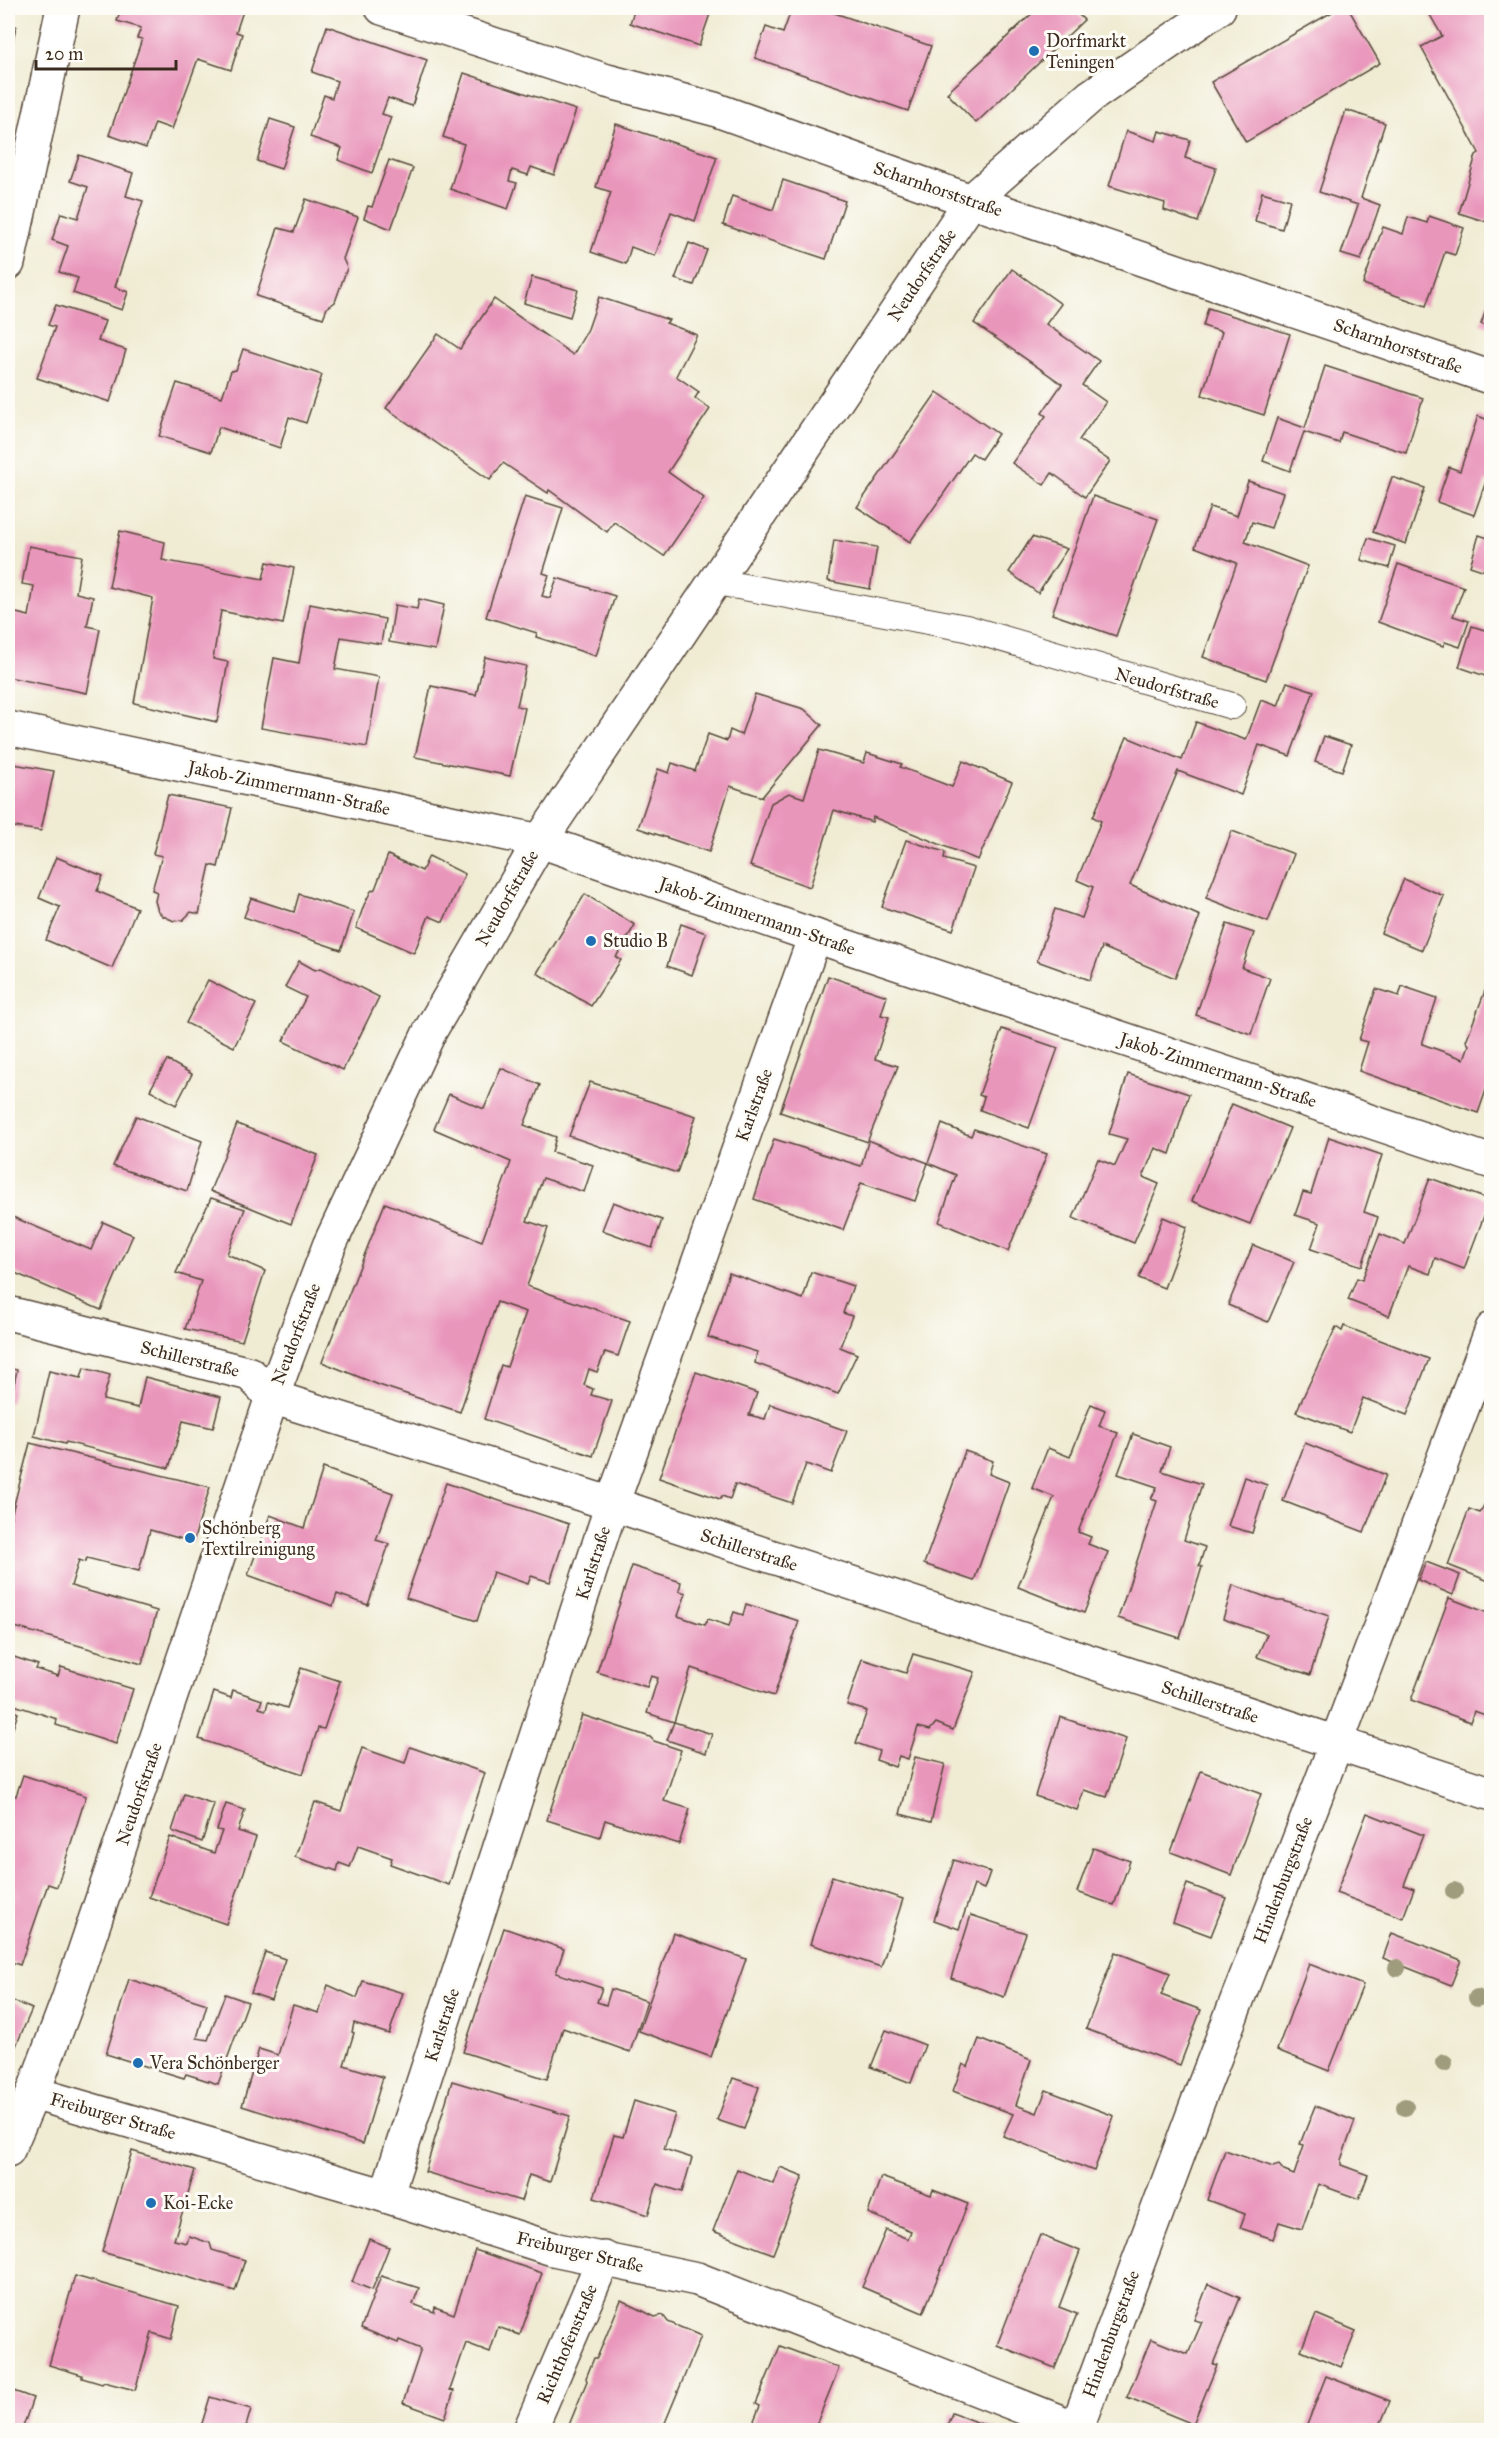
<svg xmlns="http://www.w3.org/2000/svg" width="1499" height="2438" font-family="'IM FELL Great Primer',serif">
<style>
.building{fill:#e996bb}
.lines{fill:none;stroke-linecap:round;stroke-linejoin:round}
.lane-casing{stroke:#564739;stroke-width:28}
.street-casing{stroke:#564739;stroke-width:36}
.lane{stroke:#fff;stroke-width:26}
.street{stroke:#fff;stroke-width:33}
.tree{fill:#9f9c7e}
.poi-dot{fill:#1f6fb2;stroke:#fdfcf7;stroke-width:2}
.labels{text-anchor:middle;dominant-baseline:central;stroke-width:6;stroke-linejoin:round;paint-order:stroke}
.poi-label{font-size:18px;fill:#3b2a1e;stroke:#fdfcf7;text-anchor:start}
.street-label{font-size:18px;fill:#3b2a1e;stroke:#fdfcf7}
</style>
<rect width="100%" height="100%" fill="#fdfcf7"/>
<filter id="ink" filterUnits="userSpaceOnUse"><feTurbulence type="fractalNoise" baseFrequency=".0167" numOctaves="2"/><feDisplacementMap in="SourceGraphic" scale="12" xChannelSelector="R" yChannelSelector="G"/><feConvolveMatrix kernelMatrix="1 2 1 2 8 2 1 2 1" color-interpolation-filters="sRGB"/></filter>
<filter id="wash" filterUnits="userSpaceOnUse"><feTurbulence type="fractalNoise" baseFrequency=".008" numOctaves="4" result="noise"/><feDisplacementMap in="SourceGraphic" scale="24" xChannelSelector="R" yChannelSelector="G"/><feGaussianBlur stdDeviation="1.35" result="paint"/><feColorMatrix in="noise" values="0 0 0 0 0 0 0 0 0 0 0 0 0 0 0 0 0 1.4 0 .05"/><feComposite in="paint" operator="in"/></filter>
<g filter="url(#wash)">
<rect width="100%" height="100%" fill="#f0ecd4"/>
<g id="blocks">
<g class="building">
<path d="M121,8H244L236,32L242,34L231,70L198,59L172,129L155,123L146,148L109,135L142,39L137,38L141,28L117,21Z"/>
<path d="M635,8H712L699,46L630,23Z"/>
<path d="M792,8H820L931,46L908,111L755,58L766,27L783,33Z"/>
<path d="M1038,8H1072L1084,20L976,123L947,93Z"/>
<path d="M1339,8H1348L1380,63L1246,142L1211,82Z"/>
<path d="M1426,8H1491V206L1487,222L1459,213L1476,155L1479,153L1421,47L1442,36Z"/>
<path d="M8,24L16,26L9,61H8Z"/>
<path d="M327,26L427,60L412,106L388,98L382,114L391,117L372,173L338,160L342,148L310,137L324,95L332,98L337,81L312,72Z"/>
<path d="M464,73L576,110L554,175L531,167L528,175L512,170L509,181L517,183L508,209L450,189L464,144L443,137Z"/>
<path d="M1346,110L1385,123L1361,198L1380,205L1361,260L1341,254L1358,205L1319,192Z"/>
<path d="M270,119L295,127L281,169L257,161Z"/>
<path d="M616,124L717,157L695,221L671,212L655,256L631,247L626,264L591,252L611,192L596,187Z"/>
<path d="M1126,131L1156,141L1159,131L1190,140L1185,158L1216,168L1198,222L1164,210L1165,203L1109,186Z"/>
<path d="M79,155L133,173L126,196L143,201L115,287L128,292L122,310L73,293L78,278L59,272L68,246L52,240L61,213L78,218L88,187L70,181Z"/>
<path d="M389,160L413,168L391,229L364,218L368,206L372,207Z"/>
<path d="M783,180L845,201L826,259L723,225L732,196L773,210Z"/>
<path d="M1262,192L1290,200L1282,229L1255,221Z"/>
<path d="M306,199L358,217L343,259L347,268L335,302L327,308L323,318L256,296L278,228L294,232Z"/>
<path d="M1429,216L1464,228L1455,255L1445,252L1426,306L1363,284L1383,227L1403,234L1408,217L1427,223Z"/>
<path d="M689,243L707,250L694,285L675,279Z"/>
<path d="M1012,269L1061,304L1046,324L1099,361L1082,385L1106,402L1079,440L1110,461L1085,497L1052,473L1044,485L1012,463L1046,416L1042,413L1062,384L974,323Z"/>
<path d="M532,277L578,290L570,317L524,303Z"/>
<path d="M1491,295V328L1481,324Z"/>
<path d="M599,297L669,320L666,323L697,335L676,376L699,392L695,398L710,409L668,472L704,498L664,556L614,522L607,532L549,490L548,493L503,463L490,480L386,408L438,334L460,349L494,299L573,355L588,329Z"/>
<path d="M56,305L105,321L98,341L126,350L110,402L37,378L55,327L48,325Z"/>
<path d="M1208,308L1290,334L1264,415L1202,395L1222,332L1203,326Z"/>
<path d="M243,349L322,375L306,423L289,417L280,448L219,427L211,452L159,436L177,383L222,397L231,371L236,370Z"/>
<path d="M1325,366L1423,398L1406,453L1342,432L1339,443L1304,432L1290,471L1263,461L1277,418L1305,428Z"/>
<path d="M937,392L998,434L981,459L972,453L910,542L857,507Z"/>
<path d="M1478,416L1491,421V483L1486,481L1474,515L1437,502L1449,467L1460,471Z"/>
<path d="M1392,477L1425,488L1406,544L1373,532Z"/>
<path d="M1248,481L1283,493L1271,528L1252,522L1245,542L1308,566L1266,680L1203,657L1237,563L1195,547L1210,507L1237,516Z"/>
<path d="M525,496L563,508L543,573L549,575L542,596L550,598L557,578L615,596L596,656L536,637L537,633L486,617Z"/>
<path d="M1093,496L1158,519L1116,636L1052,614Z"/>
<path d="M120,531L165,542L162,560L263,579L267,562L294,568L283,624L221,611L213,659L228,662L217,722L134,703L153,598L109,587Z"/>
<path d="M1479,535L1491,539V573L1470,566Z"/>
<path d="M1032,537L1067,549L1038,593L1009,572Z"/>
<path d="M1368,538L1395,546L1389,568L1361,560Z"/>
<path d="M834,540L877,547L870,589L828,581Z"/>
<path d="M29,546L82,556L76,593L93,597L87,626L100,629L87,693L8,677V611L29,616L34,586L22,584Z"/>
<path d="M1398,564L1464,587L1453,616L1469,621L1460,647L1445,642L1443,646L1378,622Z"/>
<path d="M419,599L444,605L435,650L389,642L395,605L417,609Z"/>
<path d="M310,604L385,619L381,644L341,637L335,669L379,677L367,747L261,728L274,658L299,663Z"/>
<path d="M1472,626L1491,632V678L1459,667Z"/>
<path d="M485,657L526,666L517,706L525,708L510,776L415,757L431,686L476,695Z"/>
<path d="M1287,682L1314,691L1290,756L1259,745L1241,795L1178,771L1130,885L1200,916L1175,978L1102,947L1090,980L1037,961L1055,909L1082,918L1093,887L1077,880L1101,821L1093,817L1127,737L1182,760L1196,722L1246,740L1261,700L1278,706Z"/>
<path d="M755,694L804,709L822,725L762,797L730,786L709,852L638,828L658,769L669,773L672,763L695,771L708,734L727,741L730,730L741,735Z"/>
<path d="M1324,736L1351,745L1342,771L1315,762Z"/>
<path d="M819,750L864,763L867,753L902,764L900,767L952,787L963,761L1012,782L978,860L873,817L872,822L834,810L810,887L750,866L771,803L789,793L804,798Z"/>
<path d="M8,763L54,771L41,831L8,826Z"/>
<path d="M168,795L232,808L218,867L210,865L199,914L191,912L183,920L174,921L163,916L158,911L155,901L157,892L152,890L162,856L153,854Z"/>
<path d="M1232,831L1294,854L1268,922L1206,898Z"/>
<path d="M906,840L945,852L944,859L974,868L953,930L882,907Z"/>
<path d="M388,855L422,871L429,856L465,874L443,922L429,916L414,953L356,928L364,905L371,891L375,889Z"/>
<path d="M56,857L103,876L97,891L137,908L112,968L46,940L60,907L39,898Z"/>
<path d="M1404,879L1444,896L1422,950L1381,933Z"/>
<path d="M299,894L354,912L341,950L244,917L251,898L294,912Z"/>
<path d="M585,894L635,925L616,957L621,960L591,1006L537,973Z"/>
<path d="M681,924L706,933L692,975L667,966Z"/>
<path d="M1227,924L1254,933L1242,968L1270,978L1251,1034L1196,1015Z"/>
<path d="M299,961L315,970L321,968L379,997L343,1070L283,1041L306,997L285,987Z"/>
<path d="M1491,975V1076L1478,1113L1359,1071L1368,1042L1359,1040L1376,989L1399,996L1402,986L1437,998L1422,1044L1464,1059L1469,1045L1466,1041Z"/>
<path d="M828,976L887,996L881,1015L889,1017L875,1059L898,1066L868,1140L928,1163L915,1201L861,1183L843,1230L754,1199L774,1139L861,1166L868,1142L780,1112Z"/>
<path d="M208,980L256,1004L234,1047L186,1023Z"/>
<path d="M1002,1029L1058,1048L1029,1128L980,1110L984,1097L979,1095Z"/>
<path d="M167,1060L192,1074L176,1105L150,1090Z"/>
<path d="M501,1068L540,1085L524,1125L556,1137L552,1152L593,1165L584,1192L543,1178L527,1221L548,1228L527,1286L630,1321L618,1356L605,1352L597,1372L589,1369L584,1385L593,1389L591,1395L612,1401L593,1456L484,1419L501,1365L507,1367L526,1312L497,1302L460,1412L379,1385L322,1362L385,1203L482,1241L511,1162L434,1129L449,1094L484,1109Z"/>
<path d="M1128,1074L1189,1094L1170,1154L1155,1148L1143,1177L1159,1184L1134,1243L1073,1218L1098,1159L1115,1166L1127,1139L1109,1134Z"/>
<path d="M590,1082L696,1116L677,1173L569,1136Z"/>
<path d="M1232,1104L1290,1128L1250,1224L1192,1201Z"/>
<path d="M136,1116L202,1141L187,1191L113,1166Z"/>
<path d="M237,1124L318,1155L291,1224L210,1191Z"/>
<path d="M942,1124L971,1136L974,1129L1047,1154L1008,1251L939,1222L956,1175L928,1163Z"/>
<path d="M1329,1137L1382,1155L1364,1212L1378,1217L1362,1266L1311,1249L1320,1223L1295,1215L1303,1192L1311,1194Z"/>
<path d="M1430,1178L1490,1200L1464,1269L1435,1258L1430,1274L1408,1266L1389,1316L1348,1300L1357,1278L1362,1280L1380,1234L1405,1244Z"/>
<path d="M211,1198L245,1209L227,1254L265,1271L242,1341L185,1329L201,1281L176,1273Z"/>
<path d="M613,1202L662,1220L652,1248L602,1230Z"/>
<path d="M8,1215L91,1250L103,1222L133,1235L101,1310L8,1270Z"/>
<path d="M1163,1217L1187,1227L1164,1288L1139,1278Z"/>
<path d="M1253,1245L1294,1262L1268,1322L1228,1305Z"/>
<path d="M811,1272L853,1286L843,1313L852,1316L840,1347L857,1354L838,1394L755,1363L757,1352L708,1337L729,1273L803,1299Z"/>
<path d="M1344,1326L1429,1359L1407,1415L1363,1398L1350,1432L1296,1412L1336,1327L1342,1331Z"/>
<path d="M8,1368L17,1370L10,1403H8Z"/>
<path d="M84,1368L110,1375L103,1400L138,1408L145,1377L221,1397L213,1428L183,1421L169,1468L66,1442L65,1444L34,1436L49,1371L81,1378Z"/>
<path d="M696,1372L757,1393L749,1415L765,1419L770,1404L847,1431L831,1473L806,1464L792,1503L735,1484L730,1499L722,1496L720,1499L659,1478Z"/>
<path d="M1091,1404L1105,1410L1099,1426L1118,1433L1078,1532L1091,1537L1088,1544L1108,1552L1084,1613L1018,1587L1054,1497L1032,1488L1048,1448L1070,1457Z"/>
<path d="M1133,1434L1170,1447L1162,1471L1202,1484L1184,1540L1205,1547L1199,1566L1202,1567L1180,1638L1118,1618L1157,1501L1151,1499L1157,1487L1118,1474Z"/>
<path d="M30,1443L210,1487L193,1542L150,1530L139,1571L87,1558L85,1562L79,1560L71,1586L157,1611L142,1664L8,1625V1528Z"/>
<path d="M1305,1443L1386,1475L1364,1532L1283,1501Z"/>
<path d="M965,1451L993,1461L989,1474L1009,1482L974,1581L924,1564Z"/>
<path d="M323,1468L393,1493L376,1540L389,1544L368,1605L337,1594L333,1606L248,1575L270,1515L304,1528Z"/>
<path d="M1244,1477L1267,1485L1252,1533L1228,1526Z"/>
<path d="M446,1483L569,1524L550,1582L531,1576L528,1584L493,1572L477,1621L406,1598Z"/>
<path d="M1484,1505L1491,1508V1582L1448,1565L1469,1509L1480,1513Z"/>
<path d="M1426,1562L1460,1575L1453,1595L1418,1580Z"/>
<path d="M632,1566L681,1582L679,1591L686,1593L678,1616L705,1625L708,1619L729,1626L734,1612L743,1615L746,1604L799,1621L774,1696L691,1668L674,1722L712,1734L706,1753L667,1740L674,1722L647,1713L658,1678L651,1676L647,1687L597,1672Z"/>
<path d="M1233,1585L1277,1601H1284L1329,1616L1310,1675L1257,1657L1267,1634L1223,1619Z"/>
<path d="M1449,1598L1488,1613L1487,1616L1491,1618V1717L1474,1711L1470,1722L1411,1700Z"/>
<path d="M913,1654L975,1672L953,1730L936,1723L930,1730L918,1727L908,1759L899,1756L895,1767L876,1760L879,1751L856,1743L867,1711L847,1705L862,1659L906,1673Z"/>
<path d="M8,1655L38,1665L36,1669L58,1676L61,1667L133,1689L116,1744L56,1725L57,1719L8,1703Z"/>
<path d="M301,1668L340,1681L324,1729L318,1728L303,1774L199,1739L214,1692L231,1698L233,1690L262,1700L259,1708L266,1710L268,1702L287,1708Z"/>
<path d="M8,1709L18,1713L8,1743Z"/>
<path d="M582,1715L650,1737L654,1741L681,1750L664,1801L690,1809L679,1844L605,1820L600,1837L547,1820Z"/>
<path d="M1060,1717L1126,1739L1107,1797L1084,1790L1077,1810L1035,1796Z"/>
<path d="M410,1747L485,1773L449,1885L390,1864L392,1858L358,1846L350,1867L339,1863L337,1871L295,1857L315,1802L341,1811L362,1748L405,1763Z"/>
<path d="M915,1757L945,1764L931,1822L900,1814Z"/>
<path d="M1201,1771L1261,1794L1231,1875L1171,1852Z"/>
<path d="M23,1775L86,1796L57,1887L48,1884L20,1965L8,1961V1793L16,1796Z"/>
<path d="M184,1794L214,1804L202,1842L172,1831Z"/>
<path d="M226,1804L245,1810L238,1831L256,1837L226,1924L149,1897L170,1837L214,1853L222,1831L217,1830Z"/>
<path d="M1367,1813L1423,1835L1404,1885L1414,1889L1403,1918L1336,1893Z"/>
<path d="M1093,1848L1130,1861L1114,1905L1077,1892Z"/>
<path d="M954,1860L990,1872L984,1889L974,1885L959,1929L934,1920Z"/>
<path d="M832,1876L903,1899L881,1967L810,1944Z"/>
<path d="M1187,1884L1226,1898L1211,1936L1173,1922Z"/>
<path d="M971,1915L1026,1933L1004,1997L951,1978Z"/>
<path d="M504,1928L564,1949L556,1973L602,1988L597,2002L606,2005L611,1989L647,2001L630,2052L563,2028L547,2079L463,2052Z"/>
<path d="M673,1933L746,1959L711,2057L639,2031Z"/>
<path d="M1392,1933L1461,1960L1451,1985L1383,1958Z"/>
<path d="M265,1952L285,1959L271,2000L251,1993Z"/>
<path d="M1115,1952L1170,1973L1161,1995L1201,2010L1180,2065L1086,2029Z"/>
<path d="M1309,1964L1363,1985L1329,2071L1277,2050Z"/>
<path d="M129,1979L207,2004L197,2038L208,2040L225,1994L248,2002L218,2084L186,2074L184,2078L106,2054Z"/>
<path d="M363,1981L403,1993L389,2034L354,2023L352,2032L354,2033L344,2065L383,2077L363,2144L242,2106L259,2049L278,2055L293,2005L319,2013L328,1985L357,1998Z"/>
<path d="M8,1999L32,2009L9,2062H8Z"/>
<path d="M886,2030L925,2045L911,2083L871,2067Z"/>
<path d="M979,2039L1031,2060L1016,2105L1037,2113L1046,2090L1114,2116L1094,2171L1003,2136L1013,2114L953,2091L963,2064L968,2067Z"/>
<path d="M733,2078L759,2087L744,2129L717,2120Z"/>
<path d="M452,2081L570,2116L550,2182L529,2175L521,2201L425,2172Z"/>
<path d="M634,2101L675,2114L664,2149L692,2158L682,2192L657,2184L648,2215L594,2198L614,2135L623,2137Z"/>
<path d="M1315,2106L1355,2121L1341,2160V2165L1368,2175L1359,2199L1318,2184L1302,2229L1279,2222L1273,2239L1240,2228L1245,2214L1207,2200L1225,2150L1273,2167L1279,2165L1284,2171L1294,2175L1304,2145L1300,2144Z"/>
<path d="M132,2151L195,2170L174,2240L187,2243L189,2236L210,2243L212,2250L245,2260L235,2291L102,2252Z"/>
<path d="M780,2167L803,2176L773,2254L713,2231L737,2169L774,2184Z"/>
<path d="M881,2177L931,2195L933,2190L968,2204L923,2313L862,2287L886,2230L908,2239L911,2231L868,2213Z"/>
<path d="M1040,2235L1080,2251L1059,2307L1077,2314L1055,2368L997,2345Z"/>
<path d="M369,2239L389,2247L372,2290L352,2282Z"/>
<path d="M475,2250L542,2273L520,2335L498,2327L490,2352L466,2343L450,2390L454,2391L445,2418L403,2403L421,2349L399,2340L398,2343L361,2328L381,2276L419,2288L413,2304L434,2312L435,2307L454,2314Z"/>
<path d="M75,2276L179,2306L171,2339L152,2333L135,2390L104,2382L102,2384L82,2378V2375L49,2365Z"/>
<path d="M1208,2284L1240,2298L1213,2364L1217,2365L1193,2424L1127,2397L1151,2339L1188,2354L1202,2322L1194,2320Z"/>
<path d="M621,2300L655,2317L663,2315L668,2322L701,2336L662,2430H585L569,2425L587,2381L586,2378L594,2358H597Z"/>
<path d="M1316,2314L1356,2331L1341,2367L1301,2350Z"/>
<path d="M780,2346L839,2368L814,2430H750L760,2406L756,2404Z"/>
<path d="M1326,2376L1390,2401L1378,2430H1305Z"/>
<path d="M8,2389L33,2398L22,2430H8Z"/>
<path d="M210,2397L251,2409L245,2430H200Z"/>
<path d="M952,2413L998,2430H945Z"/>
</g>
</g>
</g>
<g filter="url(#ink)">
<use href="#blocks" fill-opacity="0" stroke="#564739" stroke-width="1.5"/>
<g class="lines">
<g class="lane-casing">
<path id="lane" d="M717,582L966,628L1232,706"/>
</g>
<g class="street-casing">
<g id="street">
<path d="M382,8L607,81L714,109L971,201L1492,378"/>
<path d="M8,263L63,8"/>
<path d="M8,728L540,841L815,936L1492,1162"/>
<path d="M8,1313L250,1374L272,1397L612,1504L1492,1794"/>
<path d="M33,2093L386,2196L553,2249L697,2279L1081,2430"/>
<path d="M8,2150L33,2093L68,2000L272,1397L329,1246L430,1031L540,841L971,201L1091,96L1219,8"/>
<path d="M386,2196L612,1504L815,936"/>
<path d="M530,2430L604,2258"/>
<path d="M1076,2430L1197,2104L1336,1744L1492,1329"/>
</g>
</g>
<use href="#lane" class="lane"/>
<use href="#street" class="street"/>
</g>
<g class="tree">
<circle cx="1454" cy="1891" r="9"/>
<circle cx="1397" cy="1968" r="9"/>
<circle cx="1477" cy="1998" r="9"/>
<circle cx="1444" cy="2063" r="9"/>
<circle cx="1405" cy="2107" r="9"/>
</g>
</g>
<g class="poi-dot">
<circle cx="1034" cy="51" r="6"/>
<circle cx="591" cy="941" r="6"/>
<circle cx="190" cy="1538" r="6"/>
<circle cx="138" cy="2063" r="6"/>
<circle cx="151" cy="2203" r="6"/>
</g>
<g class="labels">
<g class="poi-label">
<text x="1046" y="41">Dorfmarkt<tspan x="1046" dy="21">Teningen</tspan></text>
<text x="603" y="941">Studio B</text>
<text x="202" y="1528">Schönberg<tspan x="202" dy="21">Textilreinigung</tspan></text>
<text x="150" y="2063">Vera Schönberger</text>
<text x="163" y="2203">Koi-Ecke</text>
</g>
<g class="street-label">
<text transform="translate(938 189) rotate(19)">Scharnhorststraße</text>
<text transform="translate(922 275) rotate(-56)">Neudorfstraße</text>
<text transform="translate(1398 346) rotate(19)">Scharnhorststraße</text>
<text transform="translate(1167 688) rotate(16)">Neudorfstraße</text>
<text transform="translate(289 788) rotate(12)">Jakob-Zimmermann-Straße</text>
<text transform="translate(507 898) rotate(-60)">Neudorfstraße</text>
<text transform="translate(757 916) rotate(19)">Jakob-Zimmermann-Straße</text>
<text transform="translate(1218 1070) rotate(18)">Jakob-Zimmermann-Straße</text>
<text transform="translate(754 1105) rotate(-70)">Karlstraße</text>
<text transform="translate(296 1334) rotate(-69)">Neudorfstraße</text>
<text transform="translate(190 1359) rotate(14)">Schillerstraße</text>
<text transform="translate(749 1550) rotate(18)">Schillerstraße</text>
<text transform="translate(593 1563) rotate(-72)">Karlstraße</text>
<text transform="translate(1210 1702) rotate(18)">Schillerstraße</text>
<text transform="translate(139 1794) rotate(-71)">Neudorfstraße</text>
<text transform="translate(1283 1880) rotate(-69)">Hindenburgstraße</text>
<text transform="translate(442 2025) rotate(-72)">Karlstraße</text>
<text transform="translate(113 2116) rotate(16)">Freiburger Straße</text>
<text transform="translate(580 2252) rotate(13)">Freiburger Straße</text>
<text transform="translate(1111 2334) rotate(-70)">Hindenburgstraße</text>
<text transform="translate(567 2344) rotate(-67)">Richthofenstraße</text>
</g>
</g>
<rect width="1499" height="2438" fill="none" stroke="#fdfcf7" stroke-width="30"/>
<path d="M36 60v9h140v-9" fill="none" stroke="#3b2a1e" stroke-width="3"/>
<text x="45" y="60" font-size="18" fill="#3b2a1e" stroke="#fdfcf7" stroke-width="4.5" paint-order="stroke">20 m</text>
</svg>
